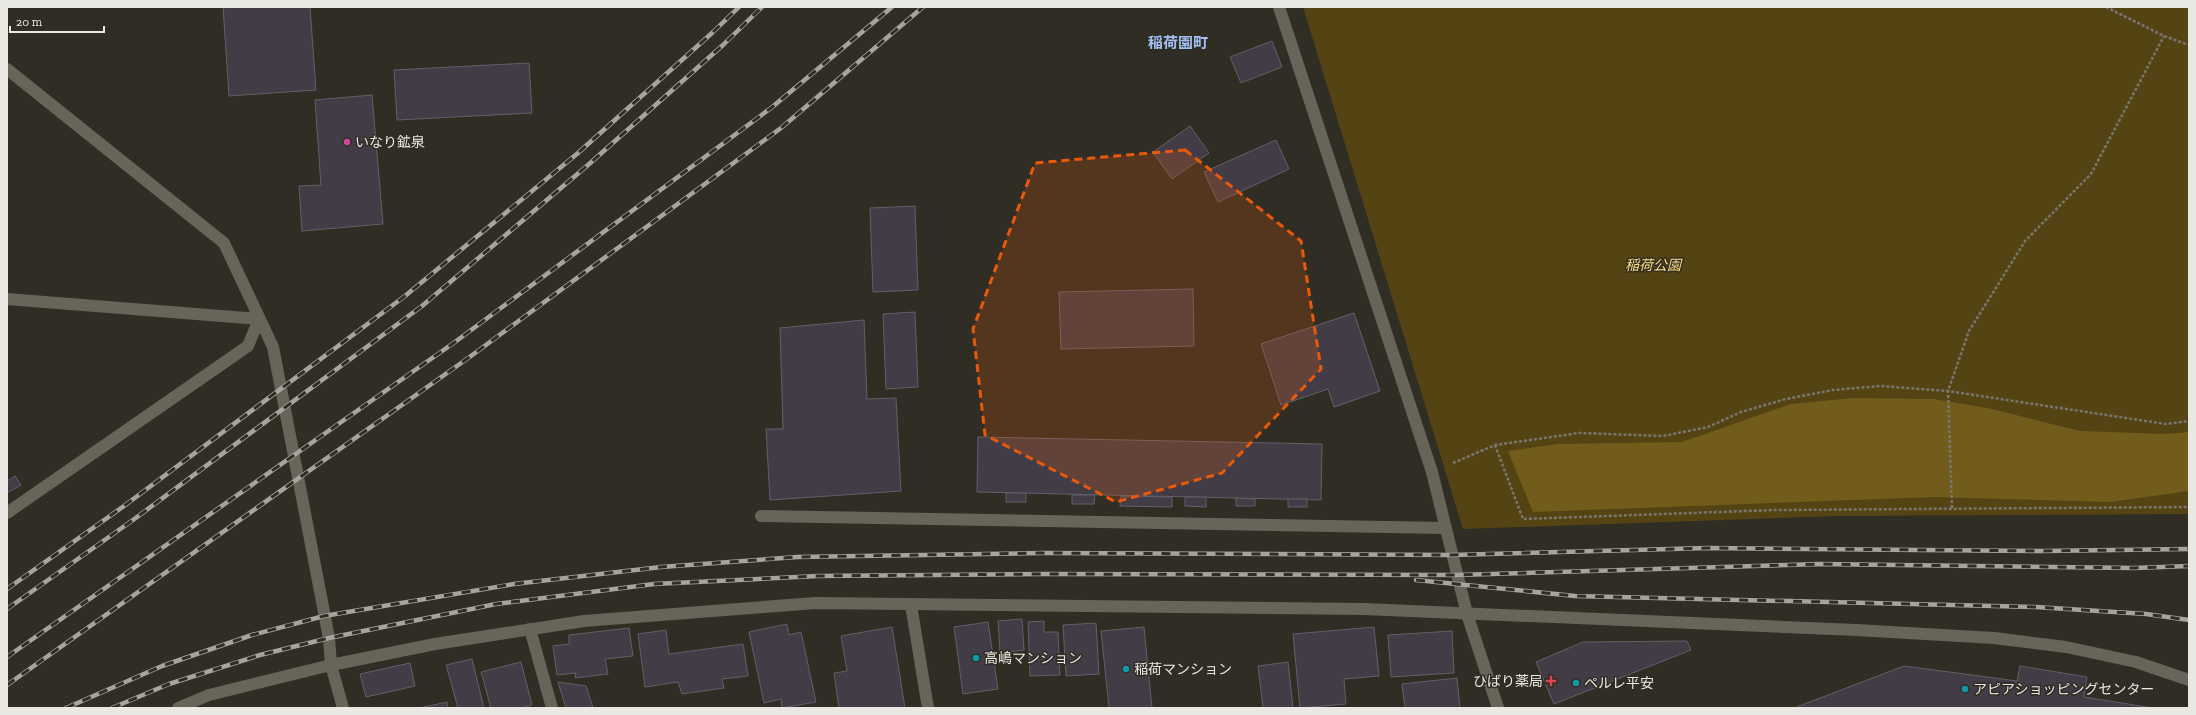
<svg xmlns="http://www.w3.org/2000/svg" width="2196" height="715" font-family="'Zilla Slab','Noto Sans JP',serif">
<style>
.green{fill:#544414}
.forest{fill:#715c1b}
.building{fill:#413c45;stroke:#645f68}
.lines{fill:none;stroke-linecap:round;stroke-linejoin:round}
.path{stroke:#79766f;stroke-width:2.5;stroke-dasharray:3 2;stroke-linecap:butt}
.lane{stroke:#67645a;stroke-width:12}
.street{stroke:#67645a;stroke-width:12}
.rail-casing{stroke:#a7a49d;stroke-width:4.5}
.rail{stroke:#302d24;stroke-width:3;stroke-dasharray:9;stroke-linecap:butt}
.marked{fill:#e8590c;fill-opacity:0.2;stroke:#e8590c;stroke-width:3;stroke-dasharray:8 5;stroke-linejoin:round}
.hotel-dot{fill:#d1479c;stroke:#302d24;stroke-width:1.5}
.culture-dot{fill:#0f9aa8;stroke:#302d24;stroke-width:1.5}
.health-dot{fill:#e0444e;stroke:#302d24;stroke-width:1.5}
.labels{text-anchor:middle;dominant-baseline:central;stroke-width:3;stroke-linejoin:round;paint-order:stroke}
.poi-label{font-size:14px;fill:#eae8e2;stroke:#302d24;text-anchor:start}
.park-label{font-size:14px;font-style:italic;fill:#fddd82;stroke:#302d24}
.neighbourhood-label{font-size:15px;font-weight:bold;fill:#a3bff3;stroke:#302d24}
</style>
<rect width="100%" height="100%" fill="#302d24"/>
<path class="green" d="M1303,7H2189V514L1838,516L1463,529Z"/>
<path class="forest" d="M1854,398L1933,399L1987,408L2080,431L2164,434L2189,432V491L2110,502L1934,497L1533,512L1508,451L1558,444L1682,442L1791,404Z"/>
<g class="building">
<path d="M223,7H310L316,90L229,96Z"/>
<path d="M1272,41L1282,67L1241,83L1230,57Z"/>
<path d="M529,63L532,113L397,120L394,70Z"/>
<path d="M372,95L383,224L302,231L299,186L321,185L315,100Z"/>
<path d="M1190,126L1209,153L1172,179L1153,152Z"/>
<path d="M1276,140L1289,169L1218,202L1204,172Z"/>
<path d="M915,206L918,290L873,292L870,208Z"/>
<path d="M1193,289L1194,346L1061,349L1059,292Z"/>
<path d="M915,312L918,387L886,389L883,314Z"/>
<path d="M1354,313L1380,391L1334,407L1328,389L1281,405L1261,344Z"/>
<path d="M864,320L867,399L896,398L901,491L770,500L766,429H783L780,328Z"/>
<path d="M978,437L1322,444L1321,500L977,492Z"/>
<path d="M15,476L21,485L7,493V481Z"/>
<rect x="1006" y="493" width="20" height="9"/>
<path d="M1072,495H1095L1094,504H1072Z"/>
<path d="M1121,496L1172,497V507L1120,506Z"/>
<path d="M1185,497H1206V507L1185,506Z"/>
<path d="M1236,498L1255,499V506H1236Z"/>
<rect x="1288" y="499" width="19" height="8"/>
<path d="M1022,619L1024,650L1000,653L998,621Z"/>
<path d="M1044,621V632H1058L1060,675L1030,676L1028,622Z"/>
<path d="M988,622L998,689L963,694L954,627Z"/>
<path d="M1096,623L1099,674L1066,676L1063,625Z"/>
<path d="M787,624L789,635L801,632L816,702L782,708L781,699L764,703L749,632Z"/>
<path d="M892,627L905,708H839L834,673L847,671L841,636Z"/>
<path d="M1144,627L1152,708H1109L1101,631Z"/>
<path d="M1374,627L1379,676L1344,679L1346,704L1300,708L1293,634Z"/>
<path d="M629,628L633,656L605,659L608,674L575,678L576,673L557,675L553,646L569,644V635Z"/>
<path d="M666,630L669,654L743,644L748,676L722,679L724,688L682,694L678,682L645,687L638,634Z"/>
<path d="M1452,631L1454,673L1391,677L1388,635Z"/>
<path d="M1687,641L1691,650L1554,704L1536,662L1583,642Z"/>
<path d="M472,659L484,708H458L446,665Z"/>
<path d="M521,662L532,705L522,708H491L481,672Z"/>
<path d="M1288,662L1293,708H1263L1258,666Z"/>
<path d="M410,663L415,686L366,697L360,674Z"/>
<path d="M1904,666L2017,681L2020,666L2087,677L2084,697L2153,708H1794Z"/>
<path d="M1457,678L1460,708H1405L1402,684Z"/>
<path d="M558,682L586,686L593,708H566Z"/>
<path d="M447,702L448,708H419Z"/>
</g>
<g class="lines">
<g class="path">
<path d="M2106,7L2164,36L2189,45"/>
<path d="M1495,445L1523,519L1775,510L2189,507"/>
<path d="M1453,463L1495,445L1579,433L1663,436L1708,427L1741,412L1786,399L1833,390L1880,386L1948,391L2166,424L2189,421"/>
<path d="M1952,508L1948,391L1969,331L2025,241L2091,174L2164,36"/>
</g>
<path class="lane" d="M761,516L1446,528"/>
<g class="street">
<path d="M1279,7L1432,472L1467,614L1498,708"/>
<path d="M7,69L224,243L273,347L329,638L331,665L343,708"/>
<path d="M7,299L259,319"/>
<path d="M7,513L248,346L259,319"/>
<path d="M911,605L928,708"/>
<path d="M530,629L552,708"/>
<path d="M178,708L209,695L331,665L435,644L584,621L815,603L1364,609L1856,630L1994,638L2066,647L2136,662L2189,680"/>
</g>
<g class="rail-casing">
<g id="rail">
<path d="M1416,580L1575,596L2036,607L2146,614L2189,620"/>
<path d="M7,589L124,506L405,296L578,153L712,33L739,7"/>
<path d="M7,609L133,520L422,306L588,165L723,45L762,7"/>
<path d="M7,657L455,342L771,108L892,7"/>
<path d="M7,685L471,356L781,128L923,7"/>
<path d="M66,708L162,666L252,635L324,616L514,584L661,567L797,557L1042,553L1452,555L1707,548L2043,551L2189,549"/>
<path d="M112,708L169,684L260,655L329,638L496,604L654,584L818,576L1043,574L1457,575L1820,564L2134,568L2189,566"/>
</g>
</g>
<use href="#rail" class="rail"/>
</g>
<path class="marked" d="M1185,150L1301,241L1321,369L1222,473L1116,502L985,435L973,329L1035,163Z"/>
<circle class="hotel-dot" cx="347" cy="142" r="4"/>
<g class="culture-dot">
<circle cx="976" cy="658" r="4"/>
<circle cx="1126" cy="669" r="4"/>
<circle cx="1576" cy="683" r="4"/>
<circle cx="1965" cy="689" r="4"/>
</g>
<path class="health-dot" d="M1549 675h4v4h4v4h-4v4h-4v-4h-4v-4h4z"/>
<g class="labels">
<g class="poi-label">
<text x="355" y="142">いなり鉱泉</text>
<text x="984" y="658">高嶋マンション</text>
<text x="1134" y="669">稲荷マンション</text>
<text x="1543" y="681" text-anchor="end">ひばり薬局</text>
<text x="1584" y="683">ペルレ平安</text>
<text x="1973" y="689">アピアショッピングセンター</text>
</g>
<g class="park-label">
<text x="1653" y="265">稲荷公園</text>
</g>
<g class="neighbourhood-label">
<text x="1178" y="43">稲荷園町</text>
</g>
</g>
<rect width="2196" height="715" fill="none" stroke="#eae8e2" stroke-width="16"/>
<path d="M10 26v6h94v-6" fill="none" stroke="#eae8e2" stroke-width="2"/>
<text x="16" y="26" font-size="12" fill="#eae8e2" stroke="#302d24" stroke-width="3" paint-order="stroke">20 m</text>
</svg>
